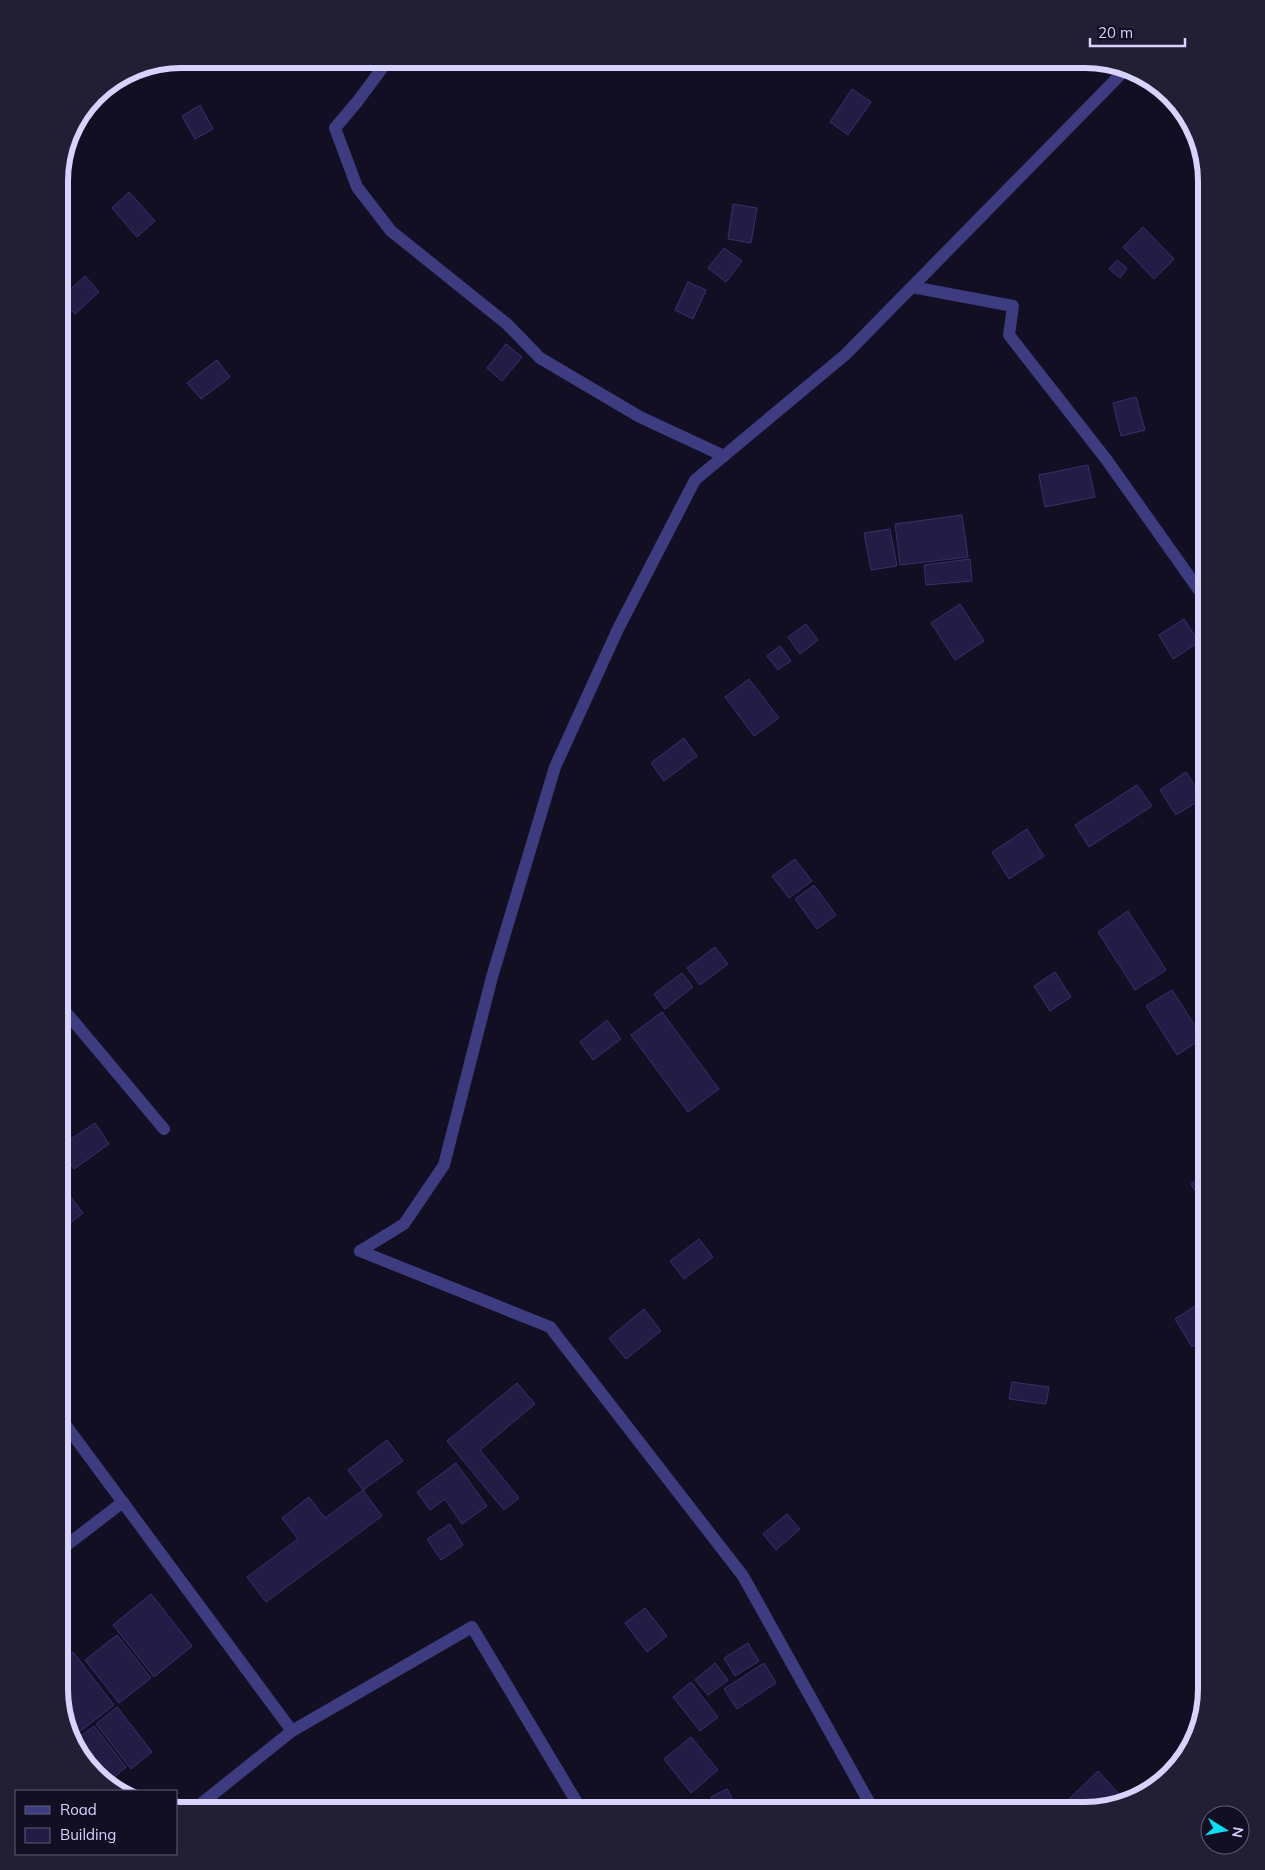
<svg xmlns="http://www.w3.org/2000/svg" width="1265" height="1870" font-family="Mulish,sans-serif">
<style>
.building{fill:#231c44;stroke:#3a2f6f}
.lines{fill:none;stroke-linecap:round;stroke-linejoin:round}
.street{stroke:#3d3c81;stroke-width:12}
.rim{fill:none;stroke:#d7d3fd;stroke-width:6}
</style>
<rect width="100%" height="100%" fill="#120f23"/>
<g class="building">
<path d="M852,89L871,102L848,135L830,122Z"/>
<path d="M200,105L213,129L195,139L182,116Z"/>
<path d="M129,192L155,221L137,237L112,208Z"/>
<path d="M733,204L757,208L751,243L728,239Z"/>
<path d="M1143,227L1174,259L1154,279L1123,247Z"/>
<path d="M724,248L742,261L726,282L708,268Z"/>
<path d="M1117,260L1127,268L1120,278L1109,269Z"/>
<path d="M1206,261V297H1200L1196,262Z"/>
<path d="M85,276L99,292L75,314L61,298Z"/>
<path d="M688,282L706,290L693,319L675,310Z"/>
<path d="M506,344L522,357L502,381L487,368Z"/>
<path d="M217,360L230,377L201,399L187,383Z"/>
<path d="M1136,397L1145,430L1121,436L1113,403Z"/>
<path d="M1088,465L1095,497L1045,507L1039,475Z"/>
<path d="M962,515L968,557L900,565L895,524Z"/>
<path d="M890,529L897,566L871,570L864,533Z"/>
<path d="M970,559L972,581L926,585L924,565Z"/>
<path d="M960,604L984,641L955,660L931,623Z"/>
<path d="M1184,619L1199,642L1173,659L1159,635Z"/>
<path d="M806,624L818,640L800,654L788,637Z"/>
<path d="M780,646L791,661L778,670L767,656Z"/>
<path d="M749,679L779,718L754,736L725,697Z"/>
<path d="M684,738L697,756L664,781L651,763Z"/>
<path d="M1186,772L1203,798L1176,815L1160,790Z"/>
<path d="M1137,785L1152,806L1089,847L1075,825Z"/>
<path d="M1027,829L1044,856L1009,879L992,852Z"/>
<path d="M795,859L812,881L789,898L772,876Z"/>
<path d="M814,885L836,915L817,929L795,899Z"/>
<path d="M1128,911L1166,970L1135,990L1098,932Z"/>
<path d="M715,947L728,964L700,985L687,968Z"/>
<path d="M1055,972L1071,997L1050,1011L1034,986Z"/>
<path d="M682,973L693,987L665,1009L654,994Z"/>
<path d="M1172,990L1203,1038L1177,1055L1146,1006Z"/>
<path d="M662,1012L719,1089L688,1112L631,1035Z"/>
<path d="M607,1020L621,1039L593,1060L580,1042Z"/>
<path d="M95,1123L109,1144L74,1169L59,1147Z"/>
<path d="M59,1155L70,1170L59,1178Z"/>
<path d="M1206,1174V1208L1191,1184Z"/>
<path d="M59,1182L83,1213L59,1232Z"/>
<path d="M699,1239L713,1257L684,1279L670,1261Z"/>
<path d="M1206,1299V1338L1192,1347L1175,1319Z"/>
<path d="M644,1309L661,1331L626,1359L609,1338Z"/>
<path d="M1012,1382L1049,1387L1046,1404L1009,1399Z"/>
<path d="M517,1383L535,1404L480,1450L519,1498L504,1510L447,1441Z"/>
<path d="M387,1440L403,1461L363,1490L348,1470Z"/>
<path d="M456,1463L487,1506L462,1524L445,1499L430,1510L417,1492Z"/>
<path d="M363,1490L382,1516L266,1602L247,1577L298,1539L282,1518L309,1497L325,1518Z"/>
<path d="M787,1514L800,1529L776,1550L763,1534Z"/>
<path d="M450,1524L463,1545L441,1560L427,1539Z"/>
<path d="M151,1594L192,1646L154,1677L113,1625Z"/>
<path d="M645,1608L667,1636L647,1652L625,1623Z"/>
<path d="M117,1635L151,1678L119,1703L85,1660Z"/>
<path d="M748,1643L759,1661L735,1676L724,1658Z"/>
<path d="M73,1652L114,1705L78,1733L67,1719L59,1690V1663Z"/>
<path d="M715,1663L728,1680L708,1695L695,1680Z"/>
<path d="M764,1663L776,1683L737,1709L724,1689Z"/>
<path d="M691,1682L718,1717L700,1731L673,1697Z"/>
<path d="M117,1707L152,1752L131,1769L96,1724Z"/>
<path d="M94,1726L126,1767L111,1780L78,1738Z"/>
<path d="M691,1737L718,1770L691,1793L664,1759Z"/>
<path d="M1098,1771L1119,1794L1109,1805L1085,1811H1072L1064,1804Z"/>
<path d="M727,1789L739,1811H718L711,1797Z"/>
</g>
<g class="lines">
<g class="street">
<path d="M389,59L357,102L335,128L357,187L391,231L507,324L540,358L640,417L724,456"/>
<path d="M912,287L1013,306L1009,335L1106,459L1206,600"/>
<path d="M59,1004L164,1129"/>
<path d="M360,1251L404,1224L444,1165L492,977L555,767L618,629L695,480L845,355L1126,69"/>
<path d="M360,1251L550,1327L743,1576L874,1811"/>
<path d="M59,1416L292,1731"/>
<path d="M59,1551L123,1502"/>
<path d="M192,1811L292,1731L472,1627L582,1811"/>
</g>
</g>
<path d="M0 0H1265V1870H0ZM181 68H1085A113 113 0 0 1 1198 181V1689A113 113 0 0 1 1085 1802H181A113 113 0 0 1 68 1689V181A113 113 0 0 1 181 68Z" fill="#221f34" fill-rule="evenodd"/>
<path class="rim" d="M181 68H1085A113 113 0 0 1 1198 181V1689A113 113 0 0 1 1085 1802H181A113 113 0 0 1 68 1689V181A113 113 0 0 1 181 68Z"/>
<rect x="15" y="1790" width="162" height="65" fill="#120f23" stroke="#615d7a"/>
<rect x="25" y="1806" width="25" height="8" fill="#3d3c81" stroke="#615d7a"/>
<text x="60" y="1815" font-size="15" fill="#d7d3fd">Road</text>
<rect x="25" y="1828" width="25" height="15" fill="#231c44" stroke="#615d7a"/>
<text x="60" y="1840" font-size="15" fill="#d7d3fd">Building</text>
<g transform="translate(1225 1830) rotate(100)"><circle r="24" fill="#120f23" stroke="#615d7a"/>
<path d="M0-4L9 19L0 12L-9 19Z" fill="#09e0f4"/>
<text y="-8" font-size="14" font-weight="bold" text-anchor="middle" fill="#d7d3fd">N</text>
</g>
<path d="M1090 38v8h95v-8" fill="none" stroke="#d7d3fd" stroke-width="2.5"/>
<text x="1098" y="38" font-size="15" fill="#d7d3fd" stroke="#120f23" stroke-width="4" paint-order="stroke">20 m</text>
</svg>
